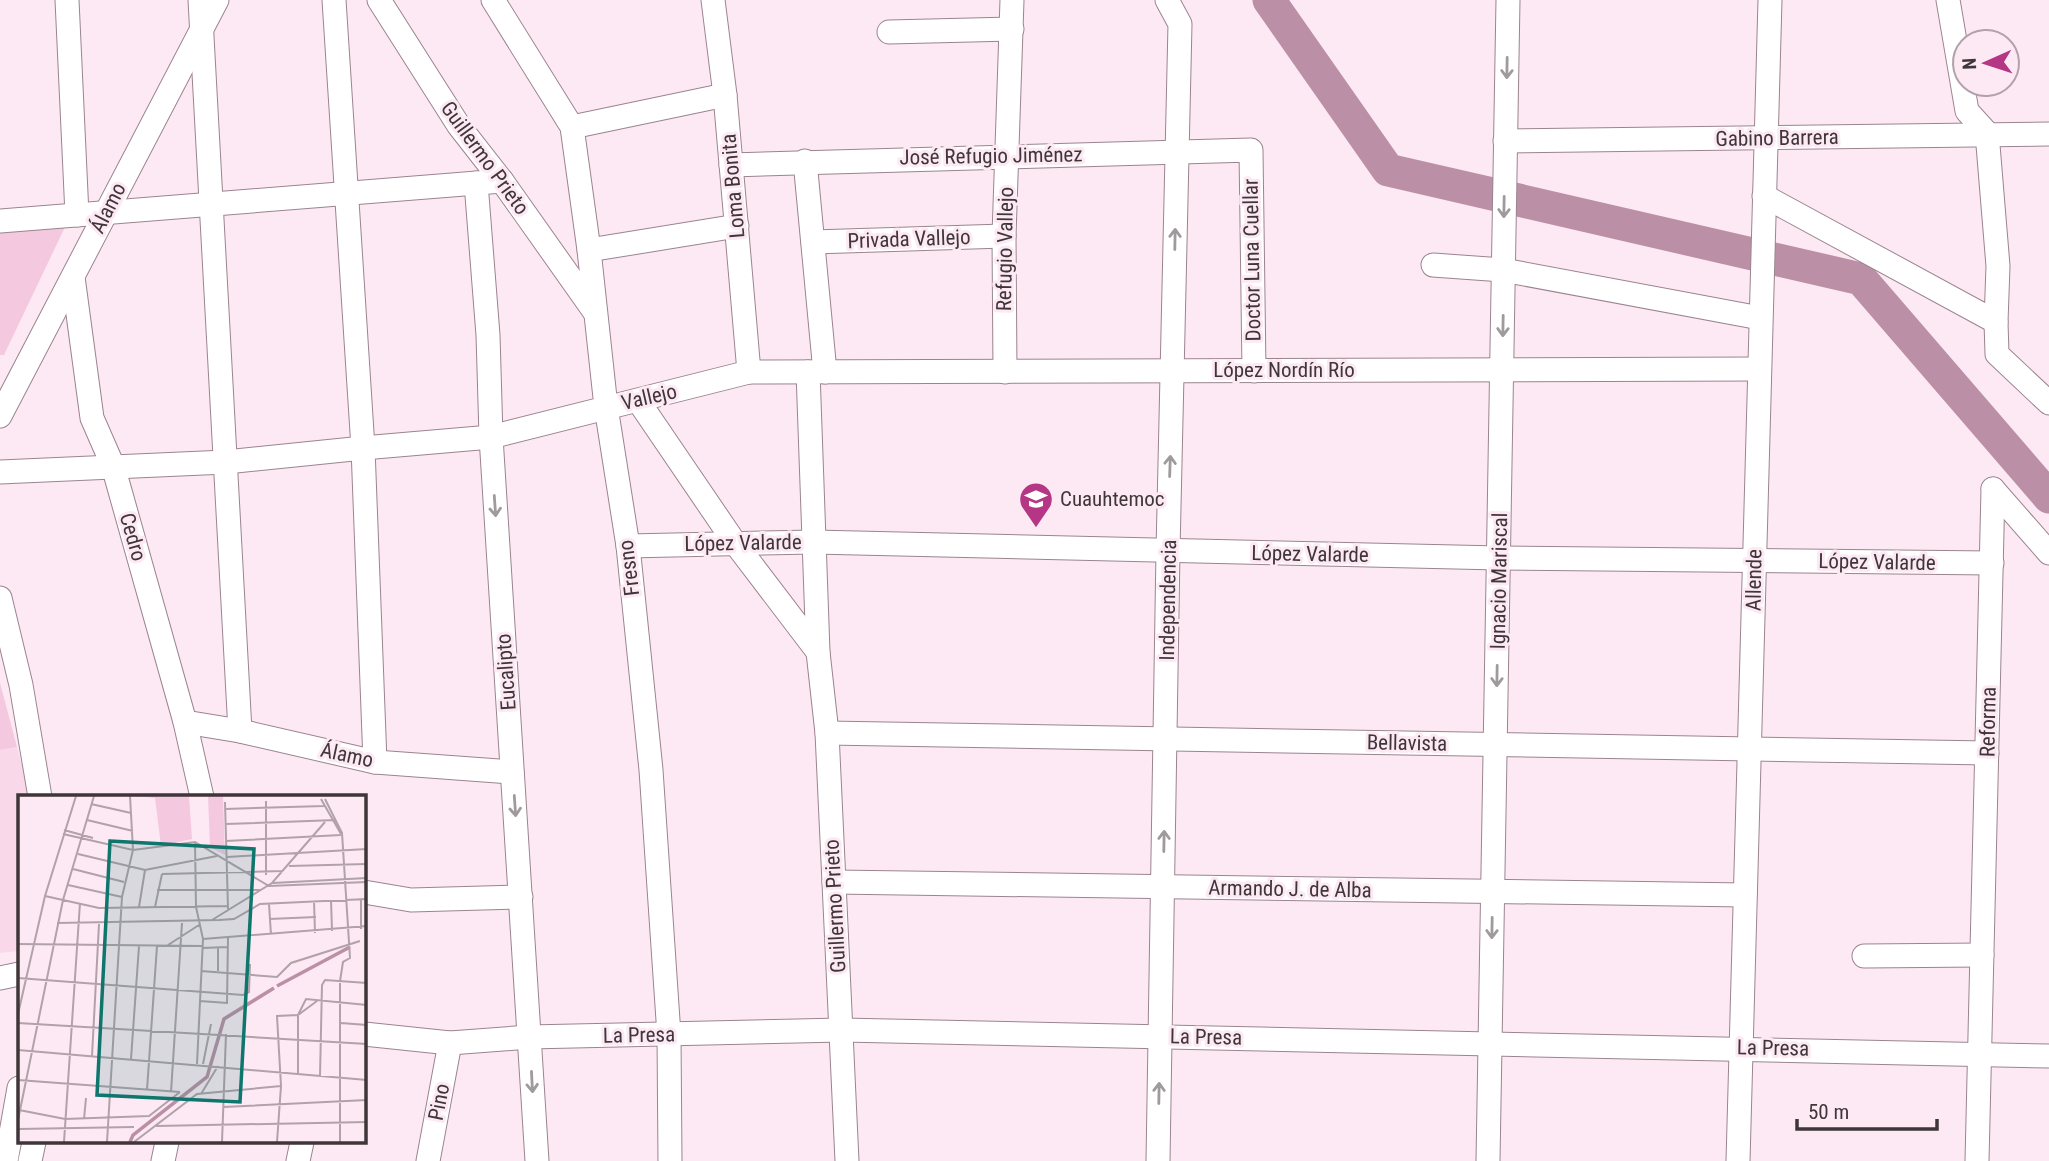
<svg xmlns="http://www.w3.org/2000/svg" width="2049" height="1161" font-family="'Roboto Condensed',sans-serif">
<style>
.built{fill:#f9d9e9}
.green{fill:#f4c8de}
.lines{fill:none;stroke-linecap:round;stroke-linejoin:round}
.river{stroke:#bb90a6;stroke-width:33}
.minor-casing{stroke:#9b848f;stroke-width:25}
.minor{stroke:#fff;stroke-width:23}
.oneway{stroke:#9f9a9c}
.labels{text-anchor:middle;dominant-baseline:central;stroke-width:6;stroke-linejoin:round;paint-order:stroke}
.street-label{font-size:21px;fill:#3f363a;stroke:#fde9f3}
.poi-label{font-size:21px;fill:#3f363a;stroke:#fde9f3;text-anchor:start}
.inset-river{fill:none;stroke:#bb90a6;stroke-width:3.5}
.inset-road{fill:none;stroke:#b1a1a9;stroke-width:2}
.view{fill:#0f766e;fill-opacity:0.15;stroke:#0f766e;stroke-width:3.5}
.inset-edge{fill:none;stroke:#3f363a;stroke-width:3.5}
</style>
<rect width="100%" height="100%" fill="#fde9f3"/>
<path class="built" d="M17,747L30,797H19V951L0,953V750Z"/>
<g class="green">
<path d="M65,227L4,355H0V233Z"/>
<path d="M0,683L17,747L0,750Z"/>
</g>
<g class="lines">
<path class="river" d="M1269,0L1388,170L1861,279L2049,497"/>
<g class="minor-casing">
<g id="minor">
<path d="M67,0L77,215"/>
<path d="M200,0L240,731"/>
<path d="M334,0L363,448L375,762"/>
<path d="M379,0L459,126L502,181L594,311"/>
<path d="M493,0L572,127L589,250L606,407L628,546L651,770L669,1035L670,1161"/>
<path d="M713,0L725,95L749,372"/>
<path d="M1948,0L1967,111L1987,133L1998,266L1996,322L1997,354L2049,403"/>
<path d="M889,32L1012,29"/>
<path d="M572,127L725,95"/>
<path d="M1505,141L2049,134"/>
<path d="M805,161L825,372"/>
<path d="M731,165L1251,150L1254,371"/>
<path d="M476,183L488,335L491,437L537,1161"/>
<path d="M1764,196L1996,322"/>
<path d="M0,221L502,181"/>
<path d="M813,242L1004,236"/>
<path d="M589,250L737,226"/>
<path d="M1433,265L1503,270L1760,318"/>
<path d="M73,277L92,418L113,466L185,722L202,797"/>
<path d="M808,372L818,652L827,733L847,1161"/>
<path d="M1005,372L1004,236L1012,0"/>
<path d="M639,402L735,543L818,652"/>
<path d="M0,416L217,0"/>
<path d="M0,472L226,462L363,448L491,437L749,372L1759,369"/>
<path d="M1993,489L2049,553"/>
<path d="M628,546L814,542L1499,558L1992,563"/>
<path d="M0,598L21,685L40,797"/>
<path d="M185,722L240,731L375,762L512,772"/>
<path d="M827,733L1987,753"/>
<path d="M834,882L1745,895"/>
<path d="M364,892L411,900L521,897"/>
<path d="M1864,956L1982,955"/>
<path d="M0,978L19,974"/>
<path d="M364,1034L450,1043L529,1037L842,1030L2049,1056"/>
<path d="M6,1161L19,1088"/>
<path d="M30,1161L34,1142"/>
<path d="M163,1161L167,1142"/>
<path d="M298,1161L302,1142"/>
<path d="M428,1161L450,1043"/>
<path d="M1158,1161L1168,551L1180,24L1167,0"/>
<path d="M1488,1161L1508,0"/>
<path d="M1738,1161L1770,0"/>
<path d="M1977,1161L1993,489"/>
</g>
</g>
<use href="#minor" class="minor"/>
</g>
<defs><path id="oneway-shaft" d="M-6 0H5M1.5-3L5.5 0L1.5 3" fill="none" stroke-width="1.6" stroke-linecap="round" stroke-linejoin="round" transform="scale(1.75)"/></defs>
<g class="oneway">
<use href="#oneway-shaft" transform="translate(1507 68) rotate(91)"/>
<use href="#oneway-shaft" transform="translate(1504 207) rotate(91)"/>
<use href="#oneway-shaft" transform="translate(1175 239) rotate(-89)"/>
<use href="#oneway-shaft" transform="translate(1503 326) rotate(91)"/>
<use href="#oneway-shaft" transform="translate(1170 466) rotate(-88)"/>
<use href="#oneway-shaft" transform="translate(495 506) rotate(86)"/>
<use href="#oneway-shaft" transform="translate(1497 676) rotate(91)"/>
<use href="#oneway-shaft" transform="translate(515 806) rotate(86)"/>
<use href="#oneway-shaft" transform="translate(1164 841) rotate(-89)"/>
<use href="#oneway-shaft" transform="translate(1492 928) rotate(91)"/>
<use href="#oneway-shaft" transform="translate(532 1082) rotate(87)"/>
<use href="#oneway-shaft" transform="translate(1159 1093) rotate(-89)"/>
</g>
<defs>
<g id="school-pin" transform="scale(1.75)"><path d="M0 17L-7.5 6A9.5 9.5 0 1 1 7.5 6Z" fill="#b43684" stroke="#fde9f3"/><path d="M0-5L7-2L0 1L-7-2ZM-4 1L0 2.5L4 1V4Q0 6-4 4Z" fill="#fff"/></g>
</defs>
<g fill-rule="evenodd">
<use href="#school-pin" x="1036" y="499"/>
</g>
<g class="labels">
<g class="street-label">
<text transform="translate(1777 138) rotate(-1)">Gabino Barrera</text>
<text transform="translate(991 156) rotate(-1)">José Refugio Jiménez</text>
<text transform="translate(485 158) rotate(54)">Guillermo Prieto</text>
<text transform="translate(733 186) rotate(-95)">Loma Bonita</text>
<text transform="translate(108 208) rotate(-63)">Álamo</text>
<text transform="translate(909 239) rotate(-2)">Privada Vallejo</text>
<text transform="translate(1005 249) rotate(-89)">Refugio Vallejo</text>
<text transform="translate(1252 260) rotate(-91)">Doctor Luna Cuellar</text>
<text x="1284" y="370">López Nordín Río</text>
<text transform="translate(649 397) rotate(-13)">Vallejo</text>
<text transform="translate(133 537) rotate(74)">Cedro</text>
<text transform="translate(743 543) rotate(-1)">López Valarde</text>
<text transform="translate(1310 554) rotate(1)">López Valarde</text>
<text transform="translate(1877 562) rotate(1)">López Valarde</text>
<text transform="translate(629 568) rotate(-97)">Fresno</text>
<text transform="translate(1754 580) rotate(-89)">Allende</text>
<text transform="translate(1499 581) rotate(-89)">Ignacio Mariscal</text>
<text transform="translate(1168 600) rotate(-89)">Independencia</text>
<text transform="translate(506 672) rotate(-94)">Eucalipto</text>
<text transform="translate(1988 722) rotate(-89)">Reforma</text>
<text transform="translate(1407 743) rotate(1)">Bellavista</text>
<text transform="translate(347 755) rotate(12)">Álamo</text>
<text transform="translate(1290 889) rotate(1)">Armando J. de Alba</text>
<text transform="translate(835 906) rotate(-93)">Guillermo Prieto</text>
<text transform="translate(639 1035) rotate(-1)">La Presa</text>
<text transform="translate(1206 1037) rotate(1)">La Presa</text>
<text transform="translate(1773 1048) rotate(1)">La Presa</text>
<text transform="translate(439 1102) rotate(-79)">Pino</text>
</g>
<g class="poi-label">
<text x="1060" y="499">Cuauhtemoc</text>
</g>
</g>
<g transform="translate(18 795)">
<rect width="348" height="348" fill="#fde9f3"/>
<path d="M115,1H171L174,44L143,51L137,3ZM190,1H205L207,60L192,52Z" fill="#f4c8de"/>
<path class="inset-river" d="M259,191L332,152M112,347L115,340L189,282L206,224L256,193"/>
<path class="inset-road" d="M76,1L45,105L81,113L210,111M303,4L323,39M307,4L324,38L332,163L325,167L322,186V347M248,6V80M207,7L210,114M73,9L113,18M207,14L306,11M69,25L115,36M208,29L318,25M46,35L75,43M45,39L115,55L177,47L251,91L349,87M208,46L323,40M177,47L178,112L185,144L179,269M60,59L127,75L199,61M209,62L349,54M271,71L349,69M55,74L106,87M144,79L265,76M255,88L349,83M50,90L104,102M139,95H243M343,104V134M313,105L314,136M296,106L297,138M251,109L253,140M121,112L127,75M137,112L144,79M251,124L298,122M194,125L254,88L307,27M39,128L201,125L216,124L242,109L349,104M185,144L349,131M0,149L184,151M150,150L181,130M184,153L210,152M183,176L259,182L273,168L342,146M200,176V153M0,183L225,200L231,197L232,169M182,206L209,208L210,143M0,219L27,101L58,1M0,228L349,249M323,228L349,230M0,255L349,285M74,261L81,129M113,264L121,151M185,269L193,229M280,278V220L288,204L349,210M302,281L304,190L307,185L349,188M0,285L162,297M129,295L139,151M153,297L164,128M183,299L200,271M205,312L349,305M1,315L47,324L131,321L162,297M66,324L68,303M0,325L45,105L27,101M138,331L349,327M0,334L116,332M46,347L62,108M89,347L104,102L115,55L112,1M116,347L179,299L263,291M204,347L208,239M259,347L263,291L259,221L280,220L299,206"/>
<path class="view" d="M92,46L236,54L222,307L79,300Z"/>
<rect width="348" height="348" class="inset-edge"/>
</g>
<g transform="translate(1986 63) rotate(267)"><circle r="33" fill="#fde9f3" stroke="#b1a1a9" stroke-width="2"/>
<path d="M0-5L12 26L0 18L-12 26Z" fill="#b43684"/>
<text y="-10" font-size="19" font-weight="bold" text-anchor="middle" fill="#3f363a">N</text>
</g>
<path d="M1797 1119v10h140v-10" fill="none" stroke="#3f363a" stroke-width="3.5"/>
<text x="1808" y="1119" font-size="21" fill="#3f363a" stroke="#fde9f3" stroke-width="5" paint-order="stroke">50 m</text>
</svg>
